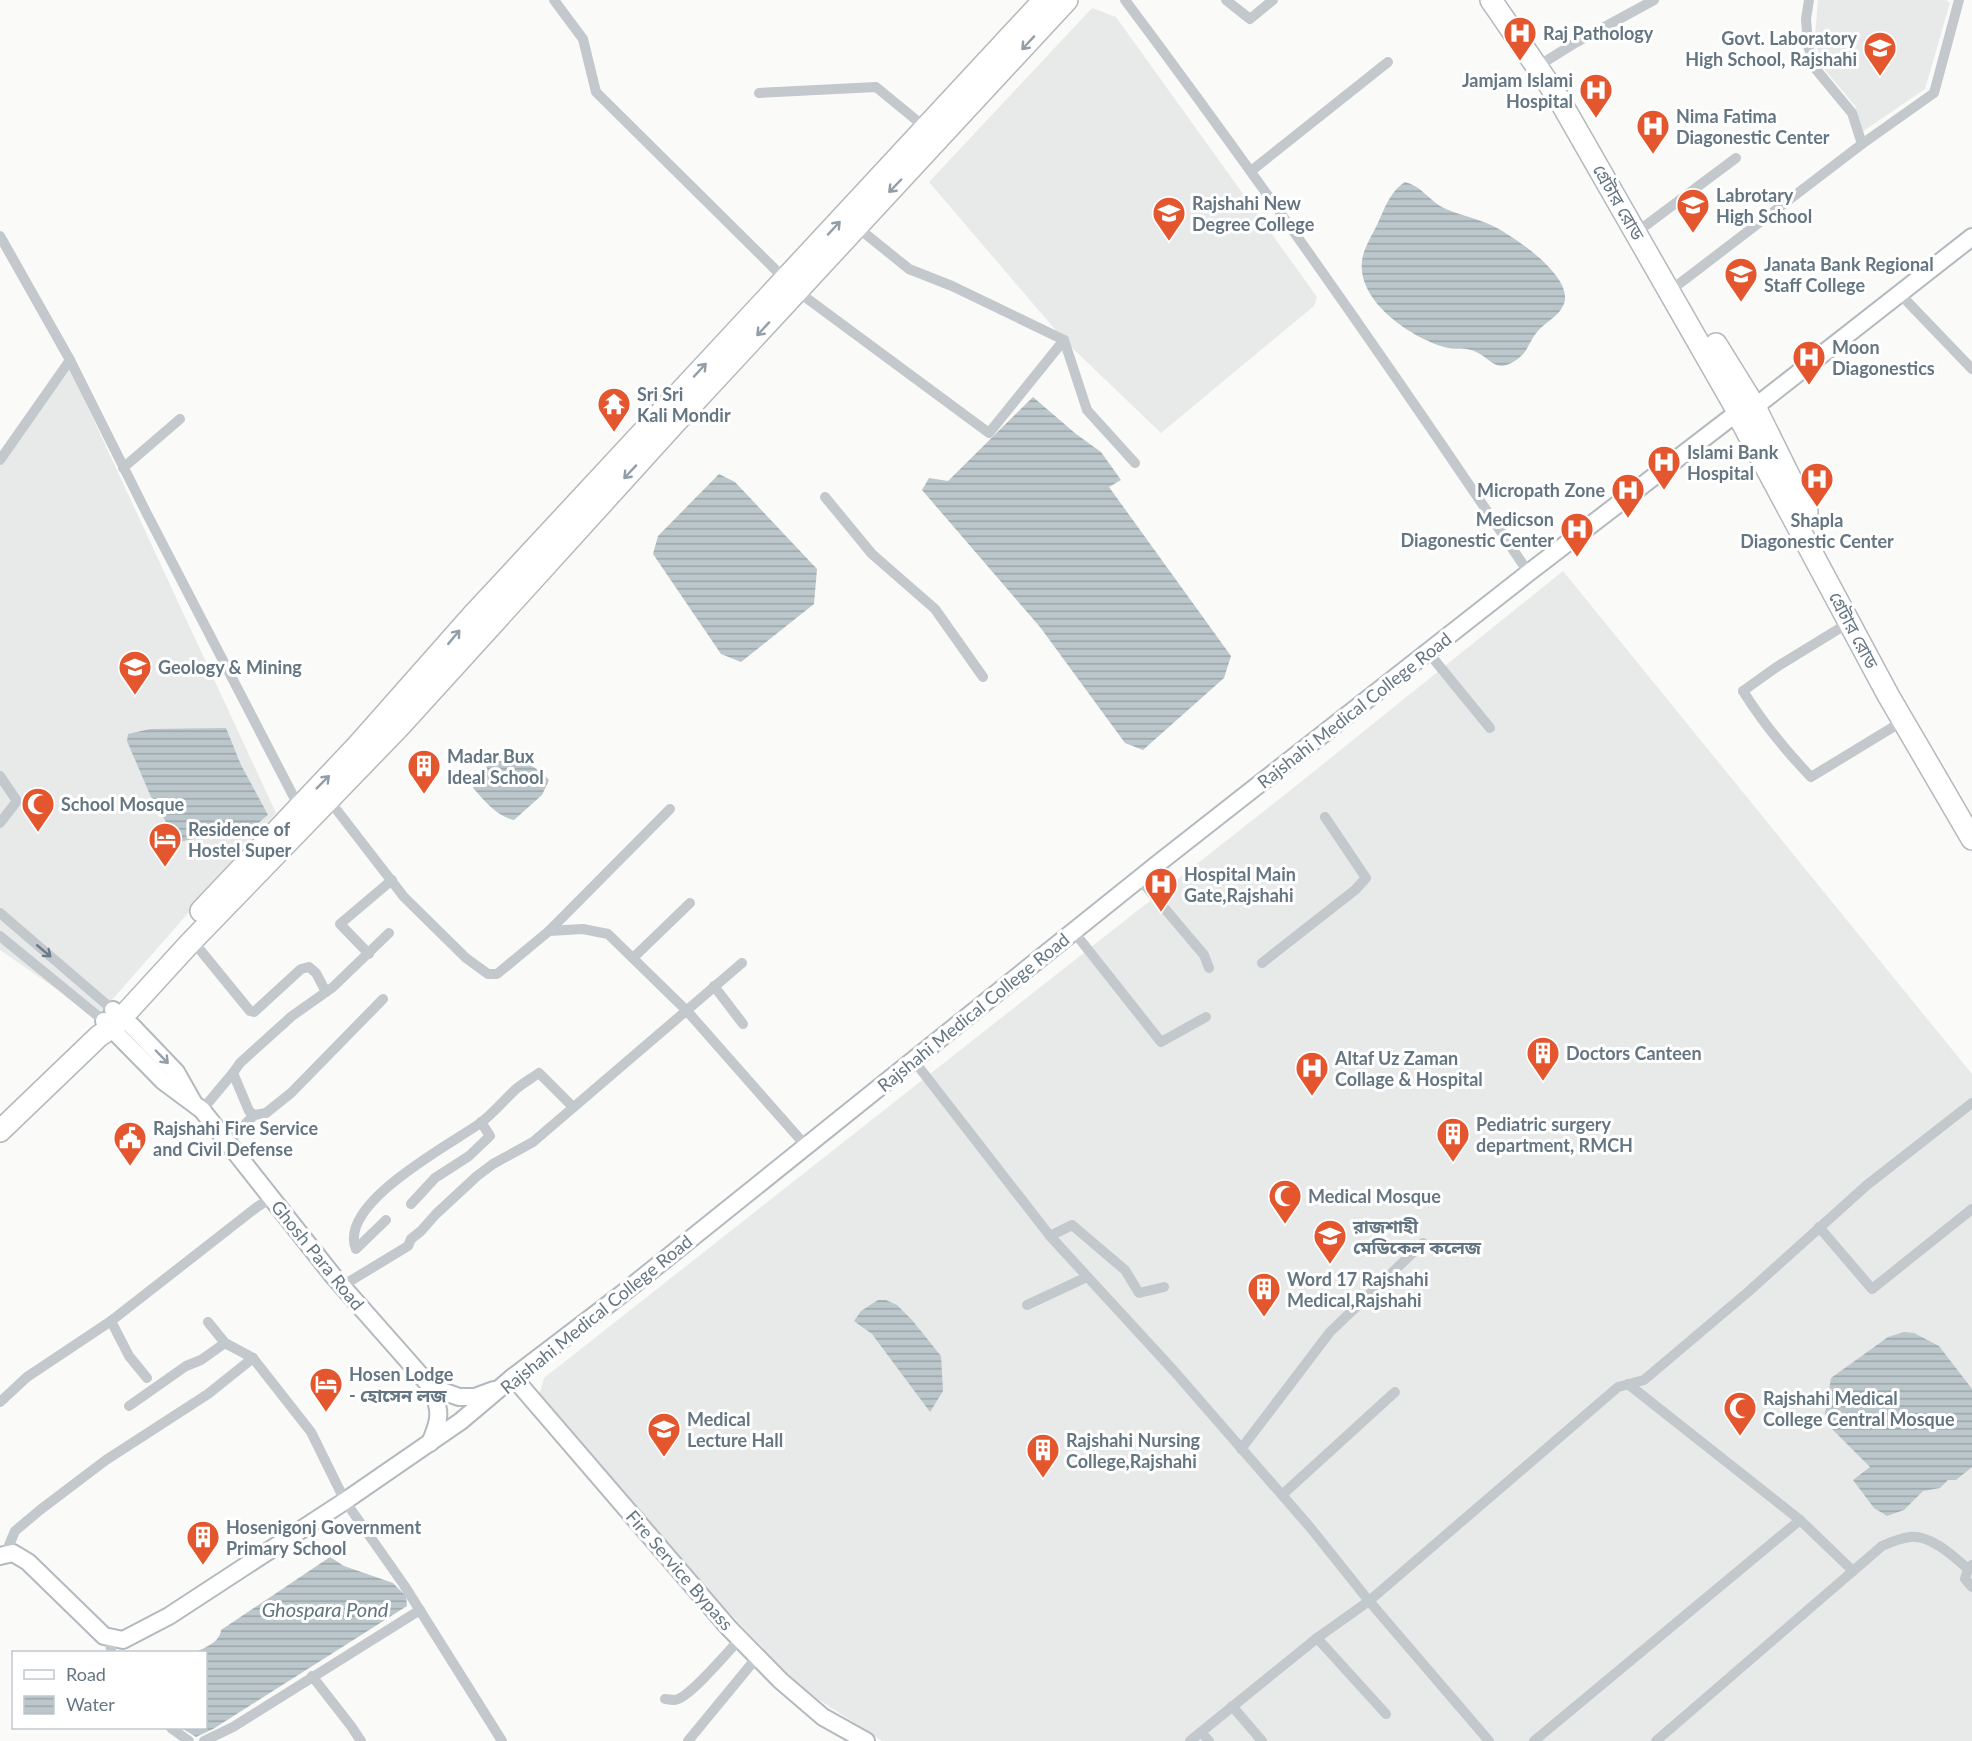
<svg xmlns="http://www.w3.org/2000/svg" width="1972" height="1741" font-family="Lato,'Noto Sans Bengali',sans-serif">
<style>
.built{fill:#e8e9e9}
.water{fill:url(#water-rules)}
.lines{fill:none;stroke-linecap:round;stroke-linejoin:round}
.secondary-casing{stroke:#b3babf;stroke-width:20}
.highway-casing{stroke:#b4b9bd;stroke-width:24}
.street{stroke:#c3c8cc;stroke-width:10}
.secondary{stroke:#fff;stroke-width:16}
.highway{stroke:#fff;stroke-width:21}
.oneway{stroke:#939fa8}
.oneway2{stroke:#6a7a87}
.labels{text-anchor:middle;dominant-baseline:central;stroke-width:6;stroke-linejoin:round;paint-order:stroke}
.poi-label{font-size:18px;font-weight:bold;fill:#657683;stroke:#fff;text-anchor:start}
.street-label{font-size:18px;fill:#657683;stroke:#fff}
.water-label{font-size:20px;font-style:italic;fill:#60757c;stroke:#fff}
</style>
<defs>
<pattern id="water-rules" width="6" height="5" patternUnits="userSpaceOnUse" patternTransform="scale(1.5)"><rect width="6" height="5" fill="#bbc7cb"/><path d="M0 2.5h6" fill="none" stroke="#9ca6aa"/></pattern>
</defs>
<rect width="100%" height="100%" fill="#fafaf8"/>
<g class="built">
<path d="M1818,0H1946L1950,3L1925,89L1862,132L1855,106L1821,65L1815,36Z"/>
<path d="M1092,8L1116,17L1317,297L1314,306L1161,433L1064,340L929,182Z"/>
<path d="M70,369L276,813L97,1017L0,950V466Z"/>
<path d="M1563,571L1972,1074V1741H882L804,1690L671,1553L539,1396L544,1378L1302,781Z"/>
</g>
<g class="water">
<path d="M1405,182C1422,186 1430,202 1446,209C1462,216 1481,219 1497,228C1517,239 1577,279 1563,306C1557,318 1545,322 1537,332C1530,340 1528,351 1519,358C1494,377 1492,356 1471,350C1462,347 1453,350 1444,347C1410,337 1357,301 1362,261C1363,250 1371,237 1376,227C1384,211 1389,192 1405,182Z"/>
<path d="M1033,397L1076,434L1101,452L1121,480L1109,487L1231,656L1224,678L1143,750L1125,743L1040,627L922,490L929,478L948,481Z"/>
<path d="M719,474L735,482L817,569L814,604L741,662L721,654L653,554L658,536Z"/>
<path d="M226,728L241,765L268,815C246,833 243,837 214,829L205,837L178,842L151,797L127,741L128,734L150,729Z"/>
<path d="M500,761C521,761 534,763 549,780L542,795L514,820C496,816 485,801 473,788L481,769Z"/>
<path d="M878,1300H886L897,1305L912,1320L941,1356L943,1391L930,1412L872,1334L854,1321L861,1311Z"/>
<path d="M1904,1332L1914,1333L1939,1346L1972,1389V1467L1956,1480H1948L1940,1488L1923,1491L1904,1510L1887,1516L1874,1508L1853,1480L1870,1467L1833,1430L1825,1414L1831,1378L1888,1337Z"/>
<path d="M330,1557L344,1566L393,1583L406,1596L407,1606L213,1729L196,1737L183,1729L182,1728H206V1652H196C206,1647 220,1642 221,1630Z"/>
</g>
<g class="lines">
<g class="secondary-casing">
<g id="secondary">
<path d="M1756,406L1972,237"/>
<path d="M113,1010L132,1026L176,1072L193,1102"/>
<path d="M104,1021L163,1081L202,1110L334,1277L431,1387L459,1397H475L494,1390"/>
<path d="M513,1377L728,1627L781,1681L823,1717L866,1741"/>
<path d="M430,1443C441,1418 441,1411 431,1387"/>
<path d="M0,1556L13,1553L28,1562L104,1636L123,1640L169,1616L345,1501L461,1421L513,1377L622,1294L1160,862L1527,574L1738,412"/>
</g>
</g>
<g class="highway-casing">
<g id="highway">
<path d="M1491,0L1559,99L1737,410"/>
<path d="M1716,344L1752,402"/>
<path d="M1757,411L1807,512"/>
<path d="M1741,418L1748,420L1756,415L1757,408L1752,402C1742,399 1737,405 1738,415L1888,695L1972,839"/>
<path d="M201,911L358,745L472,616L1044,0"/>
<path d="M0,1131L99,1036L114,1026L190,943L400,726L675,423L1067,0"/>
</g>
</g>
<g class="street">
<path d="M554,0L583,39L596,92L797,291L989,433L1064,340"/>
<path d="M1125,0C1265,187 1398,378 1528,572"/>
<path d="M1226,0L1250,19L1273,0"/>
<path d="M1809,0L1806,19L1808,45L1814,67L1852,113L1862,144"/>
<path d="M1546,61L1575,43L1654,0"/>
<path d="M759,93L876,87L926,128"/>
<path d="M1251,171L1388,62"/>
<path d="M1645,226L1736,158"/>
<path d="M857,227L909,269L952,286L1064,340L1087,410L1135,463"/>
<path d="M0,236L70,360L147,514L300,809"/>
<path d="M1679,284L1862,144L1934,93L1959,0"/>
<path d="M1900,294L1972,369"/>
<path d="M0,460L70,360"/>
<path d="M123,468L180,419"/>
<path d="M825,497L872,554L935,609L983,677"/>
<path d="M1432,657L1490,728"/>
<path d="M1781,664L1743,691L1775,668L1850,622"/>
<path d="M1743,691C1763,723 1785,750 1811,777L1903,721"/>
<path d="M0,776L17,801L0,823"/>
<path d="M329,800L404,897L466,958L488,974H497L549,931L670,809"/>
<path d="M1144,884L1204,955L1209,968"/>
<path d="M0,913L113,1010"/>
<path d="M549,931L583,929L608,934L687,1011L806,1146"/>
<path d="M0,936L104,1021"/>
<path d="M1078,937L1161,1042L1206,1017"/>
<path d="M192,940L250,1011L254,1012L301,969L309,967L316,973L326,992"/>
<path d="M369,954L340,924L392,880"/>
<path d="M633,958L690,903"/>
<path d="M1262,963L1355,890L1366,878L1325,817"/>
<path d="M714,986L743,1024"/>
<path d="M383,999L291,1093L266,1113L254,1115L249,1111L233,1073L240,1063L292,1016L333,987L389,933"/>
<path d="M918,1066L1050,1236L1174,1371L1309,1526L1369,1601L1489,1741"/>
<path d="M202,1110L233,1073"/>
<path d="M228,1142L254,1115"/>
<path d="M411,1204L435,1178L469,1156L490,1136L481,1122"/>
<path d="M386,1220L356,1249C337,1204 449,1145 479,1124C493,1114 504,1100 516,1089C523,1083 532,1078 539,1073L573,1107"/>
<path d="M1819,1227L1872,1289L1972,1209"/>
<path d="M1050,1236L1072,1225L1125,1270L1139,1293L1164,1287"/>
<path d="M342,1286L408,1246L411,1239L421,1231L436,1214L477,1176L493,1164L533,1142L742,963"/>
<path d="M1027,1305L1087,1277"/>
<path d="M111,1321L129,1356L147,1378"/>
<path d="M208,1322L225,1343L253,1358L311,1432L345,1501L404,1585L502,1741"/>
<path d="M1628,1384L1800,1520L1853,1571"/>
<path d="M0,1402L27,1377L111,1321L257,1207L271,1198"/>
<path d="M129,1406L186,1366L201,1360L225,1343"/>
<path d="M1241,1449L1330,1332L1423,1243"/>
<path d="M1282,1495L1395,1392"/>
<path d="M5,1555L15,1531L40,1510L106,1460L208,1394L253,1358"/>
<path d="M1972,1565L1968,1569L1965,1579L1972,1587"/>
<path d="M110,1638L111,1652"/>
<path d="M1317,1638L1386,1714"/>
<path d="M312,1676L351,1726L361,1741"/>
<path d="M665,1699C668,1699 671,1700 675,1700C690,1698 728,1651 740,1639"/>
<path d="M1232,1706L1262,1741"/>
<path d="M171,1728L189,1741"/>
<path d="M1201,1732L1209,1741"/>
<path d="M204,1741L233,1727L420,1610"/>
<path d="M688,1741L758,1656"/>
<path d="M1190,1741L1317,1638L1369,1601L1618,1387L1644,1380L1748,1292L1867,1185L1972,1103"/>
<path d="M1534,1741L1800,1520"/>
<path d="M1656,1741L1882,1546C1891,1542 1900,1538 1910,1537C1931,1535 1953,1556 1968,1569"/>
</g>
<use href="#secondary" class="secondary"/>
<use href="#highway" class="highway"/>
</g>
<defs><path id="oneway-shaft" d="M-6 0H5M1.5-3L5.5 0L1.5 3" fill="none" stroke-width="1.6" stroke-linecap="round" stroke-linejoin="round" transform="scale(1.5)"/></defs>
<g class="oneway">
<use href="#oneway-shaft" transform="translate(1028 43) rotate(133)"/>
<use href="#oneway-shaft" transform="translate(895 186) rotate(134)"/>
<use href="#oneway-shaft" transform="translate(834 228) rotate(-47)"/>
<use href="#oneway-shaft" transform="translate(763 329) rotate(133)"/>
<use href="#oneway-shaft" transform="translate(700 370) rotate(-47)"/>
<use href="#oneway-shaft" transform="translate(630 472) rotate(133)"/>
<use href="#oneway-shaft" transform="translate(454 637) rotate(-50)"/>
<use href="#oneway-shaft" transform="translate(323 782) rotate(-45)"/>
<use href="#oneway-shaft" transform="translate(162 1057) rotate(46)"/>
</g>
<use class="oneway2" href="#oneway-shaft" transform="translate(44 951) rotate(40)"/>
<defs>
<g id="hospital-pin" transform="scale(1.725)"><path d="M0 17L-7.5 6A9.5 9.5 0 1 1 7.5 6Z" fill="#e4572e" stroke="#fff"/><path d="M-5-5h3v3.5h4V-5h3V5h-3V1.5h-4V5h-3Z" fill="#fff"/></g>
<g id="school-pin" transform="scale(1.725)"><path d="M0 17L-7.5 6A9.5 9.5 0 1 1 7.5 6Z" fill="#e4572e" stroke="#fff"/><path d="M0-5L7-2L0 1L-7-2ZM-4 1L0 2.5L4 1V4Q0 6-4 4Z" fill="#fff"/></g>
<g id="university-pin" transform="scale(1.725)"><path d="M0 17L-7.5 6A9.5 9.5 0 1 1 7.5 6Z" fill="#e4572e" stroke="#fff"/><path d="M0-5L7-2L0 1L-7-2ZM-4 1L0 2.5L4 1V4Q0 6-4 4Z" fill="#fff"/></g>
<g id="temple-pin" transform="scale(1.725)"><path d="M0 17L-7.5 6A9.5 9.5 0 1 1 7.5 6Z" fill="#e4572e" stroke="#fff"/><path d="M0-6L5-2H3V0L6.5 2.5H4V6H1.5V3h-3V6H-4V2.5H-6.5L-3 0V-2H-5Z" fill="#fff"/></g>
<g id="building-pin" transform="scale(1.725)"><path d="M0 17L-7.5 6A9.5 9.5 0 1 1 7.5 6Z" fill="#e4572e" stroke="#fff"/><path d="M-4-6H4V6H1V3H-1V6H-4ZM-2.5-4.3h1.7v1.8h-1.7ZM.8-4.3h1.7v1.8H.8ZM-2.5-1h1.7V.8h-1.7ZM.8-1h1.7V.8H.8Z" fill="#fff"/></g>
<g id="mosque-pin" transform="scale(1.725)"><path d="M0 17L-7.5 6A9.5 9.5 0 1 1 7.5 6Z" fill="#e4572e" stroke="#fff"/><path d="M3.5-4.9A6 6 0 1 0 3.5 4.9A5 5 0 1 1 3.5-4.9Z" fill="#fff"/></g>
<g id="hotel-pin" transform="scale(1.725)"><path d="M0 17L-7.5 6A9.5 9.5 0 1 1 7.5 6Z" fill="#e4572e" stroke="#fff"/><path d="M-6-4.5h1.5V1H6V5H4.5V3h-9V5H-6ZM-4 0a1.8 1.8 0 1 1 3.6 0ZM.5 0V-2.5h3Q6-2.5 6 0Z" fill="#fff"/></g>
<g id="civic-pin" transform="scale(1.725)"><path d="M0 17L-7.5 6A9.5 9.5 0 1 1 7.5 6Z" fill="#e4572e" stroke="#fff"/><path d="M-.6-6.5H3V-4.5H.6V-3L4-1V1h2V6H-6V1h2V-1L-.6-3ZM-1.2 2.5V6h2.4V2.5Z" fill="#fff"/></g>
</defs>
<g fill-rule="evenodd">
<use href="#hospital-pin" x="1520" y="33"/>
<use href="#school-pin" x="1880" y="48"/>
<use href="#hospital-pin" x="1596" y="90"/>
<use href="#hospital-pin" x="1653" y="126"/>
<use href="#school-pin" x="1693" y="205"/>
<use href="#university-pin" x="1169" y="213"/>
<use href="#university-pin" x="1741" y="274"/>
<use href="#hospital-pin" x="1809" y="357"/>
<use href="#temple-pin" x="614" y="404"/>
<use href="#hospital-pin" x="1664" y="462"/>
<use href="#hospital-pin" x="1817" y="479"/>
<use href="#hospital-pin" x="1628" y="490"/>
<use href="#hospital-pin" x="1577" y="529"/>
<use href="#university-pin" x="135" y="667"/>
<use href="#building-pin" x="424" y="766"/>
<use href="#mosque-pin" x="38" y="804"/>
<use href="#hotel-pin" x="165" y="839"/>
<use href="#hospital-pin" x="1161" y="884"/>
<use href="#building-pin" x="1543" y="1053"/>
<use href="#hospital-pin" x="1312" y="1068"/>
<use href="#building-pin" x="1453" y="1134"/>
<use href="#civic-pin" x="130" y="1138"/>
<use href="#mosque-pin" x="1285" y="1196"/>
<use href="#university-pin" x="1330" y="1236"/>
<use href="#building-pin" x="1264" y="1289"/>
<use href="#hotel-pin" x="326" y="1384"/>
<use href="#mosque-pin" x="1740" y="1408"/>
<use href="#university-pin" x="664" y="1429"/>
<use href="#building-pin" x="1043" y="1450"/>
<use href="#building-pin" x="203" y="1537"/>
</g>
<g class="labels">
<g class="poi-label">
<text x="1543" y="33">Raj Pathology</text>
<text x="1857" y="38" text-anchor="end">Govt. Laboratory<tspan x="1857" dy="21">High School, Rajshahi</tspan></text>
<text x="1573" y="80" text-anchor="end">Jamjam Islami<tspan x="1573" dy="21">Hospital</tspan></text>
<text x="1676" y="116">Nima Fatima<tspan x="1676" dy="21">Diagonestic Center</tspan></text>
<text x="1716" y="195">Labrotary<tspan x="1716" dy="21">High School</tspan></text>
<text x="1192" y="203">Rajshahi New<tspan x="1192" dy="21">Degree College</tspan></text>
<text x="1764" y="264">Janata Bank Regional<tspan x="1764" dy="21">Staff College</tspan></text>
<text x="1832" y="347">Moon<tspan x="1832" dy="21">Diagonestics</tspan></text>
<text x="637" y="394">Sri Sri<tspan x="637" dy="21">Kali Mondir</tspan></text>
<text x="1687" y="452">Islami Bank<tspan x="1687" dy="21">Hospital</tspan></text>
<text x="1605" y="490" text-anchor="end">Micropath Zone</text>
<text x="1554" y="519" text-anchor="end">Medicson<tspan x="1554" dy="21">Diagonestic Center</tspan></text>
<text x="1817" y="520" text-anchor="middle">Shapla<tspan x="1817" dy="21">Diagonestic Center</tspan></text>
<text x="158" y="667">Geology &amp; Mining</text>
<text x="447" y="756">Madar Bux<tspan x="447" dy="21">Ideal School</tspan></text>
<text x="61" y="804">School Mosque</text>
<text x="188" y="829">Residence of<tspan x="188" dy="21">Hostel Super</tspan></text>
<text x="1184" y="874">Hospital Main<tspan x="1184" dy="21">Gate,Rajshahi</tspan></text>
<text x="1566" y="1053">Doctors Canteen</text>
<text x="1335" y="1058">Altaf Uz Zaman<tspan x="1335" dy="21">Collage &amp; Hospital</tspan></text>
<text x="1476" y="1124">Pediatric surgery<tspan x="1476" dy="21">department, RMCH</tspan></text>
<text x="153" y="1128">Rajshahi Fire Service<tspan x="153" dy="21">and Civil Defense</tspan></text>
<text x="1308" y="1196">Medical Mosque</text>
<text x="1353" y="1226">রাজশাহী<tspan x="1353" dy="21">মেডিকেল কলেজ</tspan></text>
<text x="1287" y="1279">Word 17 Rajshahi<tspan x="1287" dy="21">Medical,Rajshahi</tspan></text>
<text x="349" y="1374">Hosen Lodge<tspan x="349" dy="21">- হোসেন লজ</tspan></text>
<text x="1763" y="1398">Rajshahi Medical<tspan x="1763" dy="21">College Central Mosque</tspan></text>
<text x="687" y="1419">Medical<tspan x="687" dy="21">Lecture Hall</tspan></text>
<text x="1066" y="1440">Rajshahi Nursing<tspan x="1066" dy="21">College,Rajshahi</tspan></text>
<text x="226" y="1527">Hosenigonj Government<tspan x="226" dy="21">Primary School</tspan></text>
</g>
<g class="street-label">
<text transform="translate(1619 202) rotate(60)">গ্রেটার রোড</text>
<text transform="translate(1854 630) rotate(62)">গ্রেটার রোড</text>
<text transform="translate(1354 710) rotate(-38)">Rajshahi Medical College Road</text>
<text transform="translate(973 1012) rotate(-39)">Rajshahi Medical College Road</text>
<text transform="translate(318 1255) rotate(51)">Ghosh Para Road</text>
<text transform="translate(596 1314) rotate(-39)">Rajshahi Medical College Road</text>
<text transform="translate(680 1570) rotate(49)">Fire Service Bypass</text>
</g>
<g class="water-label">
<text x="325" y="1609">Ghospara Pond</text>
</g>
</g>
<rect x="12" y="1651" width="195" height="78" fill="#ffffff" stroke="#c1c8cd" stroke-width="1.5"/>
<rect x="24" y="1670" width="30" height="9" fill="#ffffff" stroke="#c1c8cd" stroke-width="1.5"/>
<text x="66" y="1681" font-size="18" fill="#657683">Road</text>
<rect x="24" y="1696" width="30" height="18" fill="url(#water-rules)" stroke="#c1c8cd" stroke-width="1.5"/>
<text x="66" y="1711" font-size="18" fill="#657683">Water</text>
</svg>
